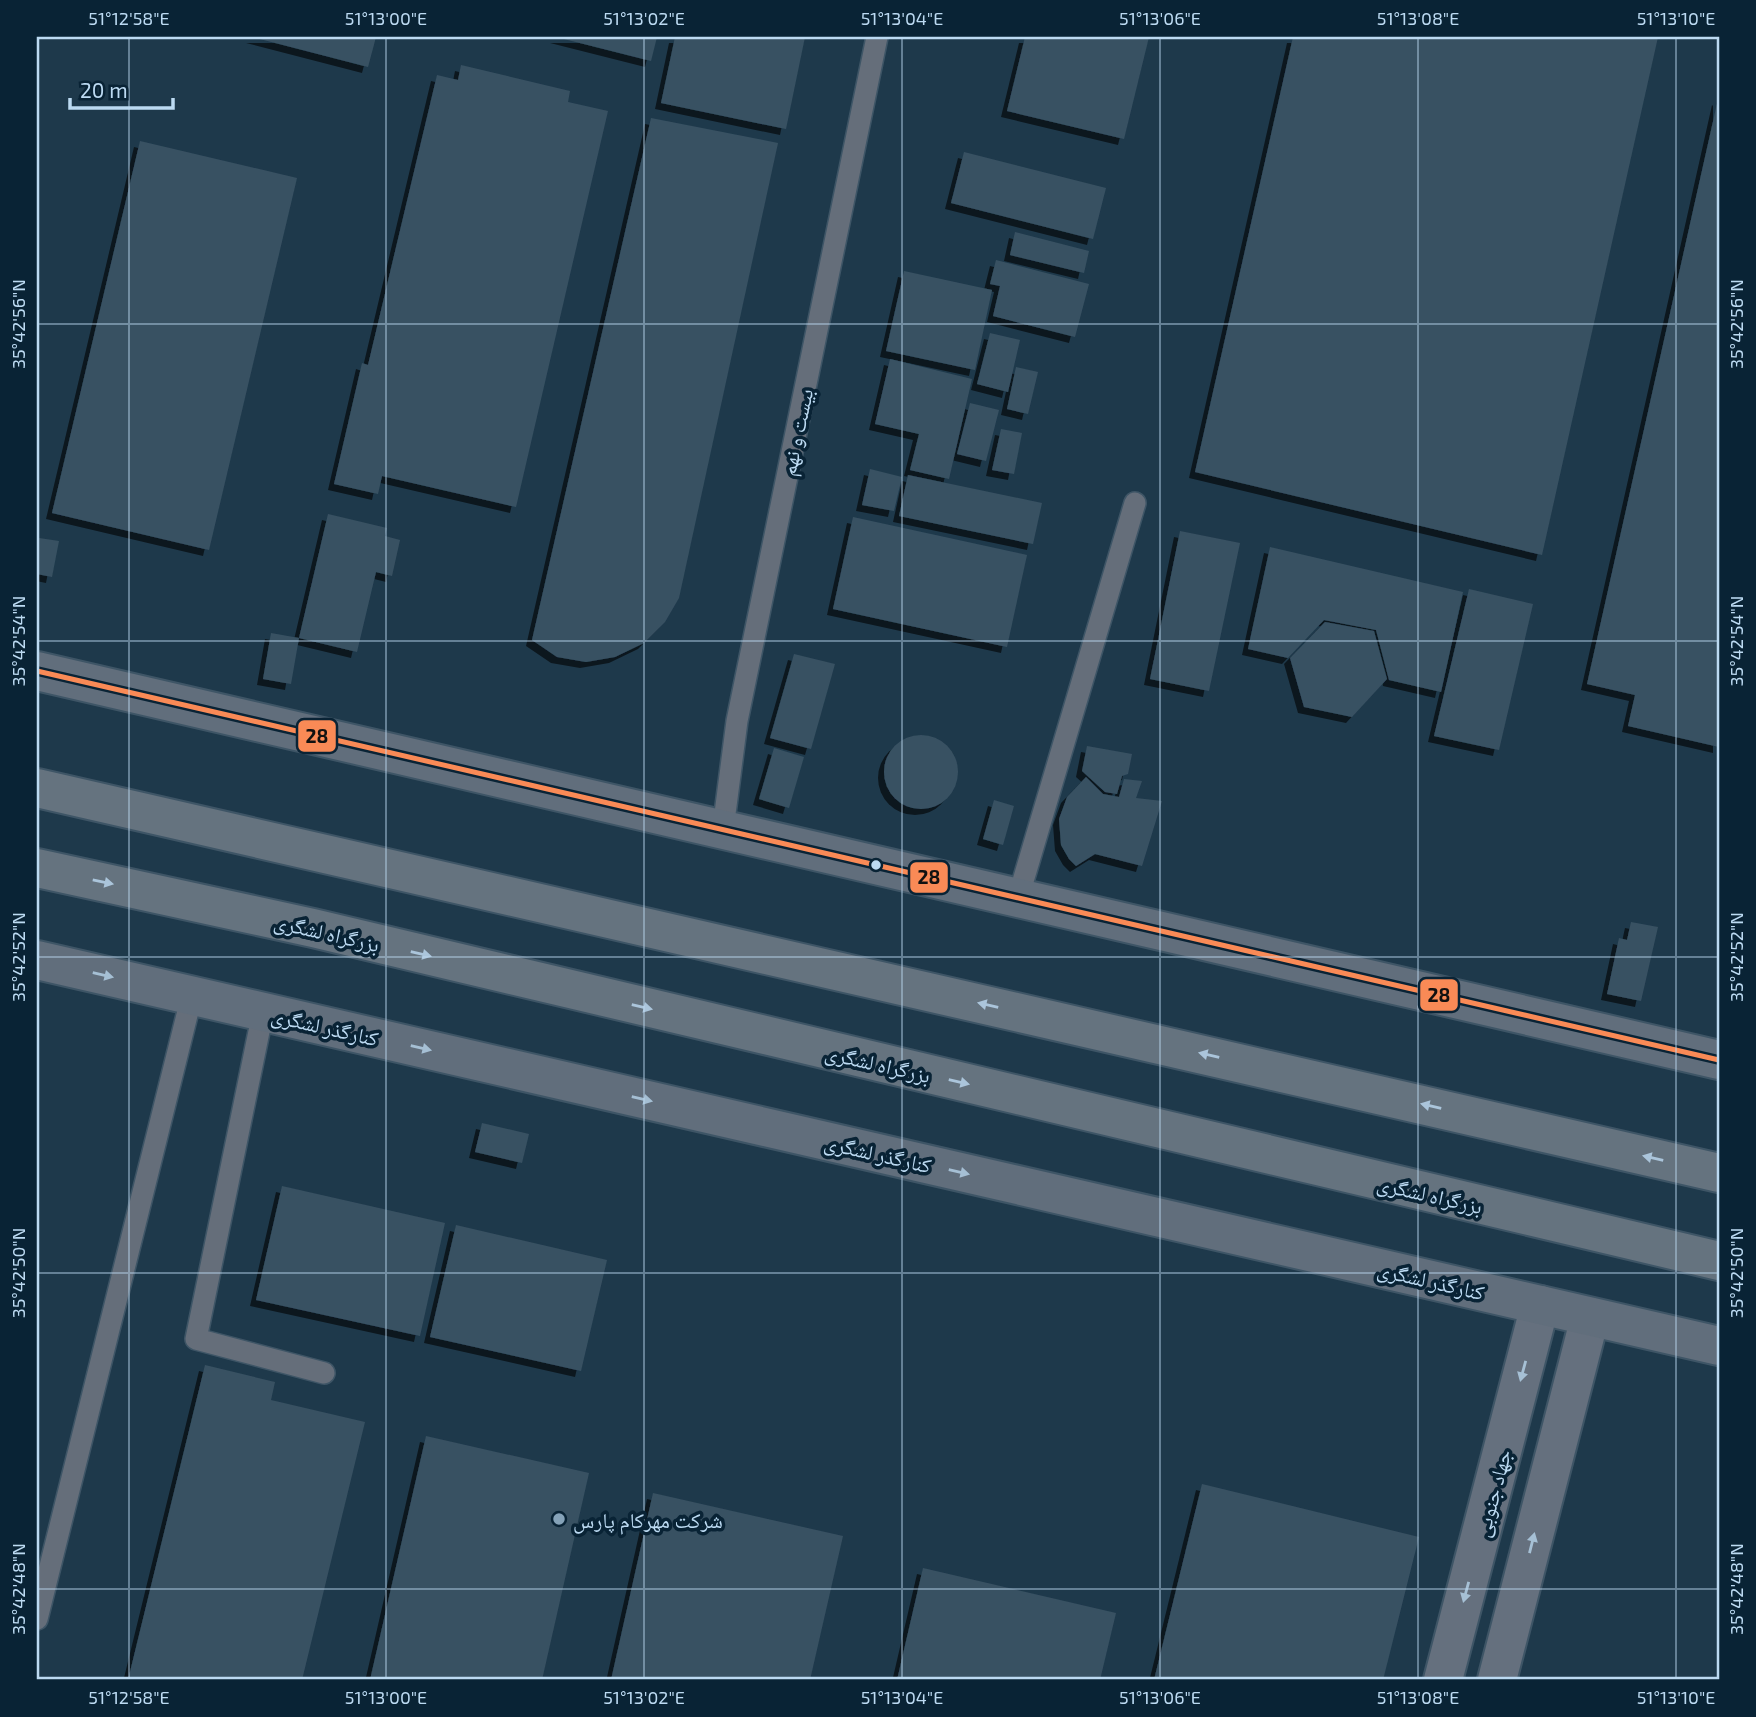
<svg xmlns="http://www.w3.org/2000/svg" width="1756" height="1717" font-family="'Exo 2','Noto Naskh Arabic',sans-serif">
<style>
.building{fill:#385162;filter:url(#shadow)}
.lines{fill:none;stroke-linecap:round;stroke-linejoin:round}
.lane-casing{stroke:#3e5566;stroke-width:24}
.secondary-casing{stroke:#3e5566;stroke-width:42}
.primary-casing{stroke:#3e5566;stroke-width:42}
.highway-casing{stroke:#3e5566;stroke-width:42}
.lane{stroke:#656e7a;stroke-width:21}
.secondary{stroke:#65707e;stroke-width:38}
.primary{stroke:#616e7c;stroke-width:38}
.highway{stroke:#65737f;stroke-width:38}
.bus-1-casing{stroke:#092335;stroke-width:10}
.bus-1{stroke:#f98a56;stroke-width:5}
.oneway{fill:#abc5db}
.oneway2{fill:#a5bfd4}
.oneway3{fill:#a6c0d5}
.ticks{fill:none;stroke:#bcdaf2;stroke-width:2;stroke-opacity:0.45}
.bus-dot{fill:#bcdaf2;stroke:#092335;stroke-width:2.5}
.poi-dot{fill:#85a2b8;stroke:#092335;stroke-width:2.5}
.labels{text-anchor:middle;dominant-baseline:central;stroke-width:7;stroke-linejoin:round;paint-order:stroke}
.street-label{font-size:21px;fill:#bcdaf2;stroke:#092335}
.poi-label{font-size:21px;fill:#bcdaf2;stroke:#092335;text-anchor:start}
.line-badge{stroke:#092335;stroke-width:2.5}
.pale-badge-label{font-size:19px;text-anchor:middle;font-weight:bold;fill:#111}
.neatline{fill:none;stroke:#bcdaf2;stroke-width:2.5}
.ticks-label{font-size:18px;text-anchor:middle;fill:#bcdaf2}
</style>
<defs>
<filter id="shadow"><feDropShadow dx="-6" dy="6" stdDeviation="0" flood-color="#0009"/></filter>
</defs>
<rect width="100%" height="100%" fill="#1e394b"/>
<g class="building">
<path d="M252,37H376L368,67Z"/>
<path d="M556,37H657L651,61Z"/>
<path d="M675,37H805L786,129L661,103Z"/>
<path d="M1025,37H1149L1124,139L1007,111Z"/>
<path d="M1293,37H1658L1542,555L1195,472Z"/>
<path d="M461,65L570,91L568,102L608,111L516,507L382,476L378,494L334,484L362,363L368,365L437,75L458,80Z"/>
<path d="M1718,99L1719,100V747L1628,726L1635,695L1587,684Z"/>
<path d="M651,118L778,143L679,598L665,622L644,643L615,657L586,662L557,657L532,640Z"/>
<path d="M140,141L297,178L209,550L52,513Z"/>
<path d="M964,152L1106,188L1093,239L951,203Z"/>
<path d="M1015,232L1089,251L1084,273L1010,255Z"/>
<path d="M996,260L1089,284L1075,337L993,316L1000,286L990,284Z"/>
<path d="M904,271L992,290L975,370L886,351Z"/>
<path d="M990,333L1020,340L1008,392L977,384Z"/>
<path d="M890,359L972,379L949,479L910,470L919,434L875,424Z"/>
<path d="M1016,367L1038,372L1028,414L1007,409Z"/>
<path d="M970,403L999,410L986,461L957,454Z"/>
<path d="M1001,429L1022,433L1014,474L992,470Z"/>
<path d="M870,469L902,477L894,511L862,505Z"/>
<path d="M908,475L1042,503L1033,544L899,516Z"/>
<path d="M328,514L387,528L385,536L400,540L392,576L376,572L357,652L299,638L291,684L263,679L271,633L299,638Z"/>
<path d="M853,517L1027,555L1007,647L833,609Z"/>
<path d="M1180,531L1240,543L1209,691L1150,679Z"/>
<path d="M39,538L59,541L52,577L37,574Z"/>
<path d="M1270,547L1463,592L1441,692L1389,680L1376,630L1324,620L1288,658L1248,649Z"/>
<path d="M1469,589L1533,604L1499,750L1434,736Z"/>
<path d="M1325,622L1374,631L1387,679L1352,717L1304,707L1290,658Z"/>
<path d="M794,654L835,664L811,749L770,738Z"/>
<circle cx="921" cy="772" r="37"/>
<path d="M1087,746L1132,754L1128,774L1122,776L1117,794L1105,792L1082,771Z"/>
<path d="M774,748L804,757L789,808L759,799Z"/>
<path d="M1086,777L1103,794L1119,797L1124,779L1142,781L1136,798L1162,801L1142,866L1095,854L1076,866L1069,859L1061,845L1059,819L1067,797Z"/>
<path d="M994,800L1014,806L1003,845L983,839Z"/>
<path d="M1631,922L1658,927L1641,1001L1607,994L1619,938L1627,940Z"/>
<path d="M482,1123L529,1134L522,1163L475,1152Z"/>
<path d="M282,1186L445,1223L420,1336L256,1300Z"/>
<path d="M456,1225L607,1260L581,1371L430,1337Z"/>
<path d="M205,1365L275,1382L271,1400L365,1422L302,1680H128Z"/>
<path d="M426,1436L589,1473L542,1680H370Z"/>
<path d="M1202,1484L1419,1537L1383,1680H1154Z"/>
<path d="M653,1493L843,1536L810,1680H611Z"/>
<path d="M923,1568L1116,1613L1100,1680H897Z"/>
</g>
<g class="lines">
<g class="lane-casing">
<g id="lane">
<path d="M723,829L737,721L877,37"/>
<path d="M1018,898L1135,503"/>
<path d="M263,1012L196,1339L324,1373"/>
<path d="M37,1619L192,995"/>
</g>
</g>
<g class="secondary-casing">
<g id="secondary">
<path d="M1443,1680L1540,1305"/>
<path d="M1497,1680L1590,1317"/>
</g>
</g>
<g class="primary-casing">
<g id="primary">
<path d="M37,671L1719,1060"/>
<path d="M37,960L1719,1346"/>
</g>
</g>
<g class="highway-casing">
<g id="highway">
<path d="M37,788L1719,1173"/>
<path d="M37,868L313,928L1719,1261"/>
</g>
</g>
<use href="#lane" class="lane"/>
<use href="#secondary" class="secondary"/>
<use href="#primary" class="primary"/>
<use href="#highway" class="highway"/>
<g class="bus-1-casing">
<path id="bus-1" d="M37,671L1719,1060"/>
</g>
<use href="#bus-1" class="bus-1"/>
</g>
<defs><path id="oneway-solid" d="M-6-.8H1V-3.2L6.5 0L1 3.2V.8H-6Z" transform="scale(1.75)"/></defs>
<g class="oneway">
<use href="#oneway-solid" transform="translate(103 882) rotate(12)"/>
<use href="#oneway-solid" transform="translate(421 954) rotate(13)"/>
<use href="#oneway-solid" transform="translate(988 1005) rotate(-167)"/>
<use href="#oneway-solid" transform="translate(642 1007) rotate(13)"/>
<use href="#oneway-solid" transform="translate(1209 1055) rotate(-167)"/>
<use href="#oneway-solid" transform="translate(959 1082) rotate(13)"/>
<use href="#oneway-solid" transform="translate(1431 1106) rotate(-167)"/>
<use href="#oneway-solid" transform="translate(1653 1158) rotate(-167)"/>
</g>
<g class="oneway2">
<use href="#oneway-solid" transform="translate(103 975) rotate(13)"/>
<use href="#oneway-solid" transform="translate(421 1048) rotate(13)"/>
<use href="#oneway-solid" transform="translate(642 1099) rotate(13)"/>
<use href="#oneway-solid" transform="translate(959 1172) rotate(13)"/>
</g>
<g class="oneway3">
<use href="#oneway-solid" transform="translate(1523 1371) rotate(105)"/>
<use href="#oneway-solid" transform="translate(1532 1543) rotate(-76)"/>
<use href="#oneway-solid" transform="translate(1466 1592) rotate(105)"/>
</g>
<path class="ticks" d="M129,37V1680M386,37V1680M644,37V1680M902,37V1680M1160,37V1680M1418,37V1680M1676,37V1680M37,324H1719M37,641H1719M37,957H1719M37,1273H1719M37,1589H1719"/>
<circle class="bus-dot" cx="876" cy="865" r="6"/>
<circle class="poi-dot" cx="559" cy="1519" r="7"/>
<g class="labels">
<g class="street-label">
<text transform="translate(796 432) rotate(-78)">بیست و نهم</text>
<text transform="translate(327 932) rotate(13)">بزرگراه لشگری</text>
<text transform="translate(325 1026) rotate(13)">کنارگذر لشگری</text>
<text transform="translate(878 1063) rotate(13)">بزرگراه لشگری</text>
<text transform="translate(878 1153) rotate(13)">کنارگذر لشگری</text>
<text transform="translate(1430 1194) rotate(13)">بزرگراه لشگری</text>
<text transform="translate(1431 1280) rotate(13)">کنارگذر لشگری</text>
<text transform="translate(1492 1493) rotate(-75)">جهاد جنوبی</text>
</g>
<g class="poi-label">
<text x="573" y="1519">شرکت مهرکام پارس</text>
</g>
</g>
<g class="line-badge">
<rect x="297" y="719" width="40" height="34" rx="7" fill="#f98a56"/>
<rect x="909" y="861" width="40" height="33" rx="7" fill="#f98a56"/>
<rect x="1419" y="978" width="40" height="34" rx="7" fill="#f98a56"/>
</g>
<g class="pale-badge-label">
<text x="317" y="743">28</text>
<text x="929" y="884">28</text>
<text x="1439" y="1002">28</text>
</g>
<rect width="1756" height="1717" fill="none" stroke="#092335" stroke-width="77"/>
<path d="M70 98v10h103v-10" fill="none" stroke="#bcdaf2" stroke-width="3.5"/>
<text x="80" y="98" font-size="21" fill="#bcdaf2" stroke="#092335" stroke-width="5" paint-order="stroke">20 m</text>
<rect x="38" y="38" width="1680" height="1640" class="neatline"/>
<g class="ticks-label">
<text x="129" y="25">51°12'58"E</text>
<text x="386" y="25">51°13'00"E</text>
<text x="644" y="25">51°13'02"E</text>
<text x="902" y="25">51°13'04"E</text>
<text x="1160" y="25">51°13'06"E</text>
<text x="1418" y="25">51°13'08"E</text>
<text x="1676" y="25">51°13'10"E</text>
<text transform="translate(19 324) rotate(-90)" y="6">35°42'56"N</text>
<text transform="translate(1737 324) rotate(-90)" y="6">35°42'56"N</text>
<text transform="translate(19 641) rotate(-90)" y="6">35°42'54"N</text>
<text transform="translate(1737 641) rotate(-90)" y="6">35°42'54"N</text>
<text transform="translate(19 957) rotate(-90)" y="6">35°42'52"N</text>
<text transform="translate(1737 957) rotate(-90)" y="6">35°42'52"N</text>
<text transform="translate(19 1273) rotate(-90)" y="6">35°42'50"N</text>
<text transform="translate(1737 1273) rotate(-90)" y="6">35°42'50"N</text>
<text transform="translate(19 1589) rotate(-90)" y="6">35°42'48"N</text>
<text transform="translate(1737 1589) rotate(-90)" y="6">35°42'48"N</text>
<text x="129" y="1704">51°12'58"E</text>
<text x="386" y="1704">51°13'00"E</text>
<text x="644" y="1704">51°13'02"E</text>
<text x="902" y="1704">51°13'04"E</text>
<text x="1160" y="1704">51°13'06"E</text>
<text x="1418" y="1704">51°13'08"E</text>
<text x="1676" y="1704">51°13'10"E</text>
</g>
</svg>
